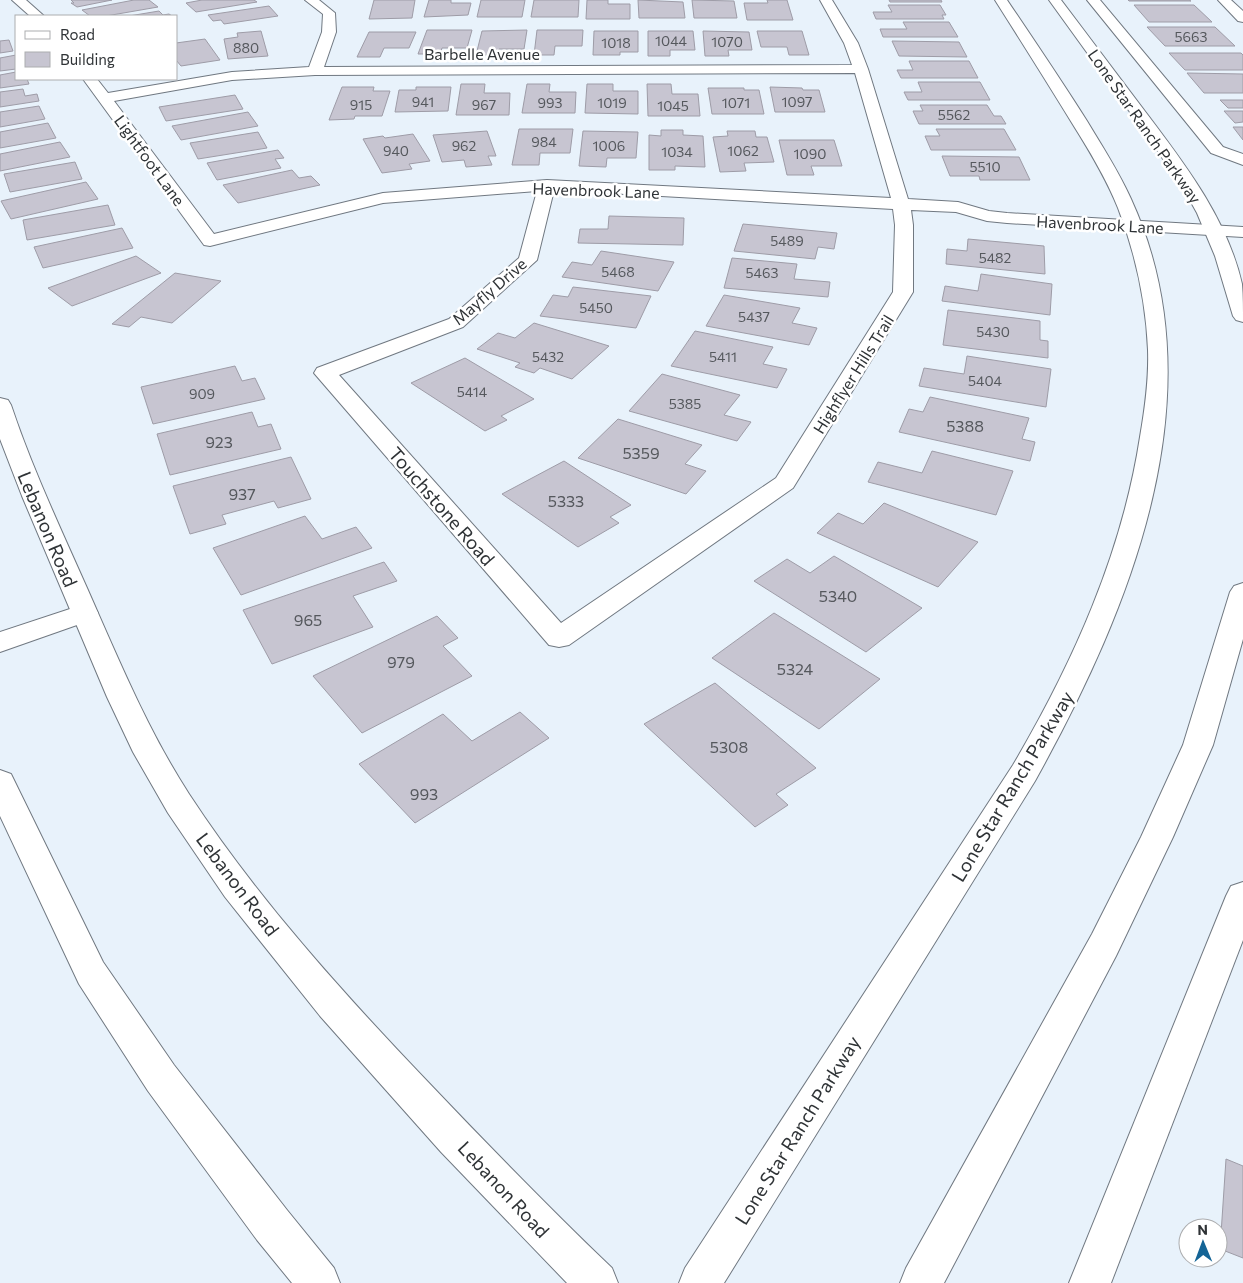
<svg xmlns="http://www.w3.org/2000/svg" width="1243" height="1283" font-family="Commissioner,sans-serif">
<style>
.building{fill:#c7c5d1;stroke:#9e9ca7}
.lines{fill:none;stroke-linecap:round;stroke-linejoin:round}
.minor-casing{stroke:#707881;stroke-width:2}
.major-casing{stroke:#707881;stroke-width:2}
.minor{fill:#fff;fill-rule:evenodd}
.major{fill:#fff;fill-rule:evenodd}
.labels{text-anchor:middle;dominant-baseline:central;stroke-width:5;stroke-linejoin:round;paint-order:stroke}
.far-number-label{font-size:14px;fill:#55585d}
.far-street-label{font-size:16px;fill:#2f3336;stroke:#fff}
.number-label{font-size:16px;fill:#55585d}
.street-label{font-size:19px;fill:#2f3336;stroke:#fff}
</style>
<rect width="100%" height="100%" fill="#e8f2fb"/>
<g class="building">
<path d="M71,0H112L77,7L71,3H74Z"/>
<path d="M134,0H149L158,7L106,16H90L82,10Z"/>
<path d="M202,0H254L257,2L196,12L186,3Z"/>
<path d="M374,0H415L412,18L369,19Z"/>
<path d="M429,0H451V3H471L468,15L424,17Z"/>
<path d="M481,0H525L522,17H477Z"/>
<path d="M534,0H579L578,17H531Z"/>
<path d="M587,0H608V4H630V19H586Z"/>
<path d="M638,0L683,2L685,18H639Z"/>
<path d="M692,0L734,1L737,18H694Z"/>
<path d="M767,0H787L793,20H747L744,3H768Z"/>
<path d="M889,0H941L942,2H890Z"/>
<path d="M1128,0H1189L1191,1H1129Z"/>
<path d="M888,5H940L946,15H942L944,19H876L873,12H892Z"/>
<path d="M1134,5H1194L1212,22H1149Z"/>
<path d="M269,6L278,16L224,24L221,20L213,21L208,15Z"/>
<path d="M159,11L163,15L169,14L172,16H129Z"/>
<path d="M903,22H949L958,37H883L880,29H907Z"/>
<path d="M1147,27H1215L1235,46H1165Z"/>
<path d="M427,30H472L467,48H442L440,54H418Z"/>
<path d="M527,30L524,49H499L498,55H476L482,31Z"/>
<path d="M537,30H583L582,46H555L554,55H534Z"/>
<path d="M261,31L268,56L228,59L224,39L238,37L237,33Z"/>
<path d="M594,31H638V52H620V55H593Z"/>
<path d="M648,31H693L695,50H670V56H648Z"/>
<path d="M703,31L749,32L752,50H728L729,56H705Z"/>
<path d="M757,31H802L809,55H789L787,47H761Z"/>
<path d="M369,32H416L409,48H384L380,57H357Z"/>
<path d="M205,39L220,60L181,66L176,60V43Z"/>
<path d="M9,40L13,51L0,53V41Z"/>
<path d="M892,41L959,42L967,57L899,56Z"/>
<path d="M1169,53H1241L1243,55V70H1185Z"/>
<path d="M16,55V69L0,71V58Z"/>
<path d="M909,61H969L978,78H901L897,70H913Z"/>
<path d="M16,72V79H27L29,84L0,88V75Z"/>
<path d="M1187,73L1243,74V93H1204Z"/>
<path d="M918,82H980L990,100H908L904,92H922Z"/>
<path d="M461,84H485L484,93H510L509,115H456Z"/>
<path d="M527,84H550L549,92H576L575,113H522Z"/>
<path d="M587,84H613V91H638V114L585,113Z"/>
<path d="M647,84H671L672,94H698L700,116H648Z"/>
<path d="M342,87H374L373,91H390L382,116H355L354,119L329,120Z"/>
<path d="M416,87H451L448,111L395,112L399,90H416Z"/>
<path d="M770,87L802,88L803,90H819L825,112H775Z"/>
<path d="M708,88H744V90H759L764,114H712Z"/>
<path d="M23,89L25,96L37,94L39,101L0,107V92Z"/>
<path d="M235,95L243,109L166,121L159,107Z"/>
<path d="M1220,100H1243V108H1228Z"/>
<path d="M920,105H987L994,116H1001L1006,124H919L913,111H923Z"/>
<path d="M39,106L45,119L0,127V112Z"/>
<path d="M1224,111H1243V122L1235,123Z"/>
<path d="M248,112L258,126L181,140L172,126Z"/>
<path d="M48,123L56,138L0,148V132Z"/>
<path d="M1233,127H1243V140Z"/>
<path d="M519,129H573L570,153H540L539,165H512Z"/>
<path d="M936,129H1004L1016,150H931L925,136H940Z"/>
<path d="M661,130H683V135L703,136L705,167L675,166V170H649V135L661,136Z"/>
<path d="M487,131L496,156H488L492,165L466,167L464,160L442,162L433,135Z"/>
<path d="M583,131L638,132L636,158H607L606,167L579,166Z"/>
<path d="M727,131H755L756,137H767L774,162L744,163L746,171L720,172L713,137L728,136Z"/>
<path d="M258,132L267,148L198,159L190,143Z"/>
<path d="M413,134L430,161L409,164L412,169L382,173L363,139L383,136L385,138Z"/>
<path d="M779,140H834L842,166H811L814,175H787Z"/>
<path d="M60,142L70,157L0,171V154Z"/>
<path d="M278,150L284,158L275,159L281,168L217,180L207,163Z"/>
<path d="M942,156L1019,157L1030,180H980L979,176H950Z"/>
<path d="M75,162L82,179L10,192L4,174Z"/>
<path d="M292,170L299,178L311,176L320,185L238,203L223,185Z"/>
<path d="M86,182L98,199L11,219L1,201Z"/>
<path d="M108,205L115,225L27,240L23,220Z"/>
<path d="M609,216L684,218L683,245L578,243L580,229H608Z"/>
<path d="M743,224L837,233L834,249L818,247L815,259L734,251Z"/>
<path d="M122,228L133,248L43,268L34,247Z"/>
<path d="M968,239L1044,246L1045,274L946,264L947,249L967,251Z"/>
<path d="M601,251L674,262L658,291L562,277L572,262L592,265Z"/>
<path d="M136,256L161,273L72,306L48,288Z"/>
<path d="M732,258L797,264L794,279L830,282L828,297L724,288Z"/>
<path d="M175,273L221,281L172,323L141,317L129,327L112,324Z"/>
<path d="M981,274L1052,284L1050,315L942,301L945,286L978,291Z"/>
<path d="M573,287L651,296L636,328L540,316L553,295L568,297Z"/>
<path d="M724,295L800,308L792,323L817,328L809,345L706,326Z"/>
<path d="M948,310L1040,321V340L1048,341V358L943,345Z"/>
<path d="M534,323L609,346L572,379L540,368L534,373L515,367L520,363L477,349L498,333L515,338Z"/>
<path d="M695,331L773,347L763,364L787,369L777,388L671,366Z"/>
<path d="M967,356L1051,369L1046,407L919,386L924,368L964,374Z"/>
<path d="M465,358L534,399L501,416L507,420L485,431L411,383Z"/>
<path d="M235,366L242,381L255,378L265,399L153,424L141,387Z"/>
<path d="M662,374L740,395L724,415L751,422L737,441L629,411Z"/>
<path d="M930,397L1029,418L1022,439L1035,442L1030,461L899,432L909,409L923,412Z"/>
<path d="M252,412L258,427L271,424L281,449L170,475L157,434Z"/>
<path d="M618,419L702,445L685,464L706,471L686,494L578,458Z"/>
<path d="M932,451L1013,471L996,515L868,482L878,462L922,473Z"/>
<path d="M291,457L311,499L278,508L274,501L222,515L226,524L190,534L173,486Z"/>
<path d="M564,461L631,505L610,517L619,523L578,547L502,494Z"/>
<path d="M884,503L978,542L938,587L817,533L838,513L863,524Z"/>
<path d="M305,516L322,539L356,527L372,548L241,595L213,548Z"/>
<path d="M834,556L922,608L866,652L754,581L787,559L810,573Z"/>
<path d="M384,562L397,581L353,596L373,627L272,664L243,610Z"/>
<path d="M774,613L880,679L819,729L712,658Z"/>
<path d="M437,616L458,638L443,646L472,676L362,733L313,676Z"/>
<path d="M715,683L816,768L776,794L788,805L755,827L644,724Z"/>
<path d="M520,712L549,738L415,823L359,764L443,714L472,741Z"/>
<path d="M1226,1159L1243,1166V1258L1220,1249Z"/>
</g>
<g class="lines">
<g class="minor-casing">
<g id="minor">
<path d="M12,0H26L44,16H30Z"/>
<path d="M305,0H319L335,13L336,32L324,67L852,65L844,43L820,0H832L858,43L868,69L908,199L958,202L989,211L1007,213L1243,227V237L1007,223L987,221L956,212L911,210L913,225V292L793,488L569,645L559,647L549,645L314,373L317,368L449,319L519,258L537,191L383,203L210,246L204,245L83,79H97L108,93L232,72L309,67L322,32L323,14ZM855,73L891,198L547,180L383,193L214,234L114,101L232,80L315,75ZM554,190L893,209L895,225L893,292L776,478L561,623L339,375L463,327L537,260Z"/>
<path d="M1087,0H1100L1223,147L1243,154V165L1211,153Z"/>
<path d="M1218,0H1231L1243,11V22L1238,21Z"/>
<path d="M85,604L94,607L98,613L94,619L0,652V632Z"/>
<path d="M1243,882V940L1111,1283H1069L1226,896L1231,886Z"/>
</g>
</g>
<g class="major-casing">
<g id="major">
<path d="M995,0H1007C1034,40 1061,80 1087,121C1102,146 1119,172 1131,199C1220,393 1131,608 1035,781L724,1283H679L685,1268L1013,765C1073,663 1122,554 1140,437C1145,408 1149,379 1148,350C1146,302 1135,252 1118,208C1106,178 1089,150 1072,123C1047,82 1021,41 995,0Z"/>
<path d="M1049,0H1061C1089,37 1116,73 1144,110C1184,163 1227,218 1242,284C1243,296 1243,310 1243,322L1236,320L1233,316L1215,256L1197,213L1187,195L1153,144Z"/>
<path d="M0,398L8,400L11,405C32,468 60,527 87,588C118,658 147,729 189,794C257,898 342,992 428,1082C488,1145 549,1208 612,1268L618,1283H567L441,1152L320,1016L225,897L168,813L133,752L107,697L22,496L0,439Z"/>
<path d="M1243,583V639L1213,745L1173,837L1116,956L944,1283H900L906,1268L1092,934L1141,837L1183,745L1230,592L1234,586Z"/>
<path d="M0,770L11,774L103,962L174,1065L287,1210L334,1268L340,1283H292L257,1240L148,1091L79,984L0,816Z"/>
</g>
</g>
<use href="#minor" class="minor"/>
<use href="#major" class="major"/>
</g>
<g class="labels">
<g class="far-number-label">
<text x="1191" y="36">5663</text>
<text x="671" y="40">1044</text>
<text x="727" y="41">1070</text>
<text x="616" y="42">1018</text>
<text x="246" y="47">880</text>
<text x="423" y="101">941</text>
<text x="797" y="101">1097</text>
<text x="550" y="102">993</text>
<text x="612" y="102">1019</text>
<text x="736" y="102">1071</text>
<text x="361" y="104">915</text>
<text x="484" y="104">967</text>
<text x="673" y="105">1045</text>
<text x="954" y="114">5562</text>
<text x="544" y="141">984</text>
<text x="464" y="145">962</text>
<text x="609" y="145">1006</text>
<text x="396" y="150">940</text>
<text x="743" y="150">1062</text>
<text x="677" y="151">1034</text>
<text x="810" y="153">1090</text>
<text x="985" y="166">5510</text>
<text x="787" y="240">5489</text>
<text x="995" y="257">5482</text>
<text x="618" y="271">5468</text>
<text x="762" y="272">5463</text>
<text x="596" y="307">5450</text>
<text x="754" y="316">5437</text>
<text x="993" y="331">5430</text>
<text x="548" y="356">5432</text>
<text x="723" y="356">5411</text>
<text x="985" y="380">5404</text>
<text x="472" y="391">5414</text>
<text x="202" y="393">909</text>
<text x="685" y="403">5385</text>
</g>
<g class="far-street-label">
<text x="482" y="53">Barbelle Avenue</text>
<text transform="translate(1145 126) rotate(55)">Lone Star Ranch Parkway</text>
<text transform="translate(150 160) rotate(54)">Lightfoot Lane</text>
<text transform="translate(596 190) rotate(2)">Havenbrook Lane</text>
<text transform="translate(1100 224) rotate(3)">Havenbrook Lane</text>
<text transform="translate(489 291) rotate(-41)">Mayfly Drive</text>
<text transform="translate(853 374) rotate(-58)">Highflyer Hills Trail</text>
</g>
<g class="number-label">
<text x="965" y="425">5388</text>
<text x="219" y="441">923</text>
<text x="641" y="452">5359</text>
<text x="242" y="493">937</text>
<text x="566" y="500">5333</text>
<text x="838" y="595">5340</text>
<text x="308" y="619">965</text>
<text x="401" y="661">979</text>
<text x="795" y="668">5324</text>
<text x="729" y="746">5308</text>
<text x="424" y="793">993</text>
</g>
<g class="street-label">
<text transform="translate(442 506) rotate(49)">Touchstone Road</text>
<text transform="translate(48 529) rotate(67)">Lebanon Road</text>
<text transform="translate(1012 786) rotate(-59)">Lone Star Ranch Parkway</text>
<text transform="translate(238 884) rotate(53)">Lebanon Road</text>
<text transform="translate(797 1130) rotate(-58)">Lone Star Ranch Parkway</text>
<text transform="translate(504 1189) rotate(47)">Lebanon Road</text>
</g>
</g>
<rect x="15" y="15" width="162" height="65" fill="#ffffff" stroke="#acadaf"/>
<rect x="25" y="31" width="25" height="8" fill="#ffffff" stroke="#acadaf"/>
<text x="60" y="40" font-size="15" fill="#2f3336">Road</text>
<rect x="25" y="52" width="25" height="15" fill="#c7c5d1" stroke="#acadaf"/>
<text x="60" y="65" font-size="15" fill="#2f3336">Building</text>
<g transform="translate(1203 1243) rotate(359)"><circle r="24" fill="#ffffff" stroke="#acadaf"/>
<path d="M0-4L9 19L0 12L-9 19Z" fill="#146496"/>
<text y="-8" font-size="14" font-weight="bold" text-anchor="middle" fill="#2f3336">N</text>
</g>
</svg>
